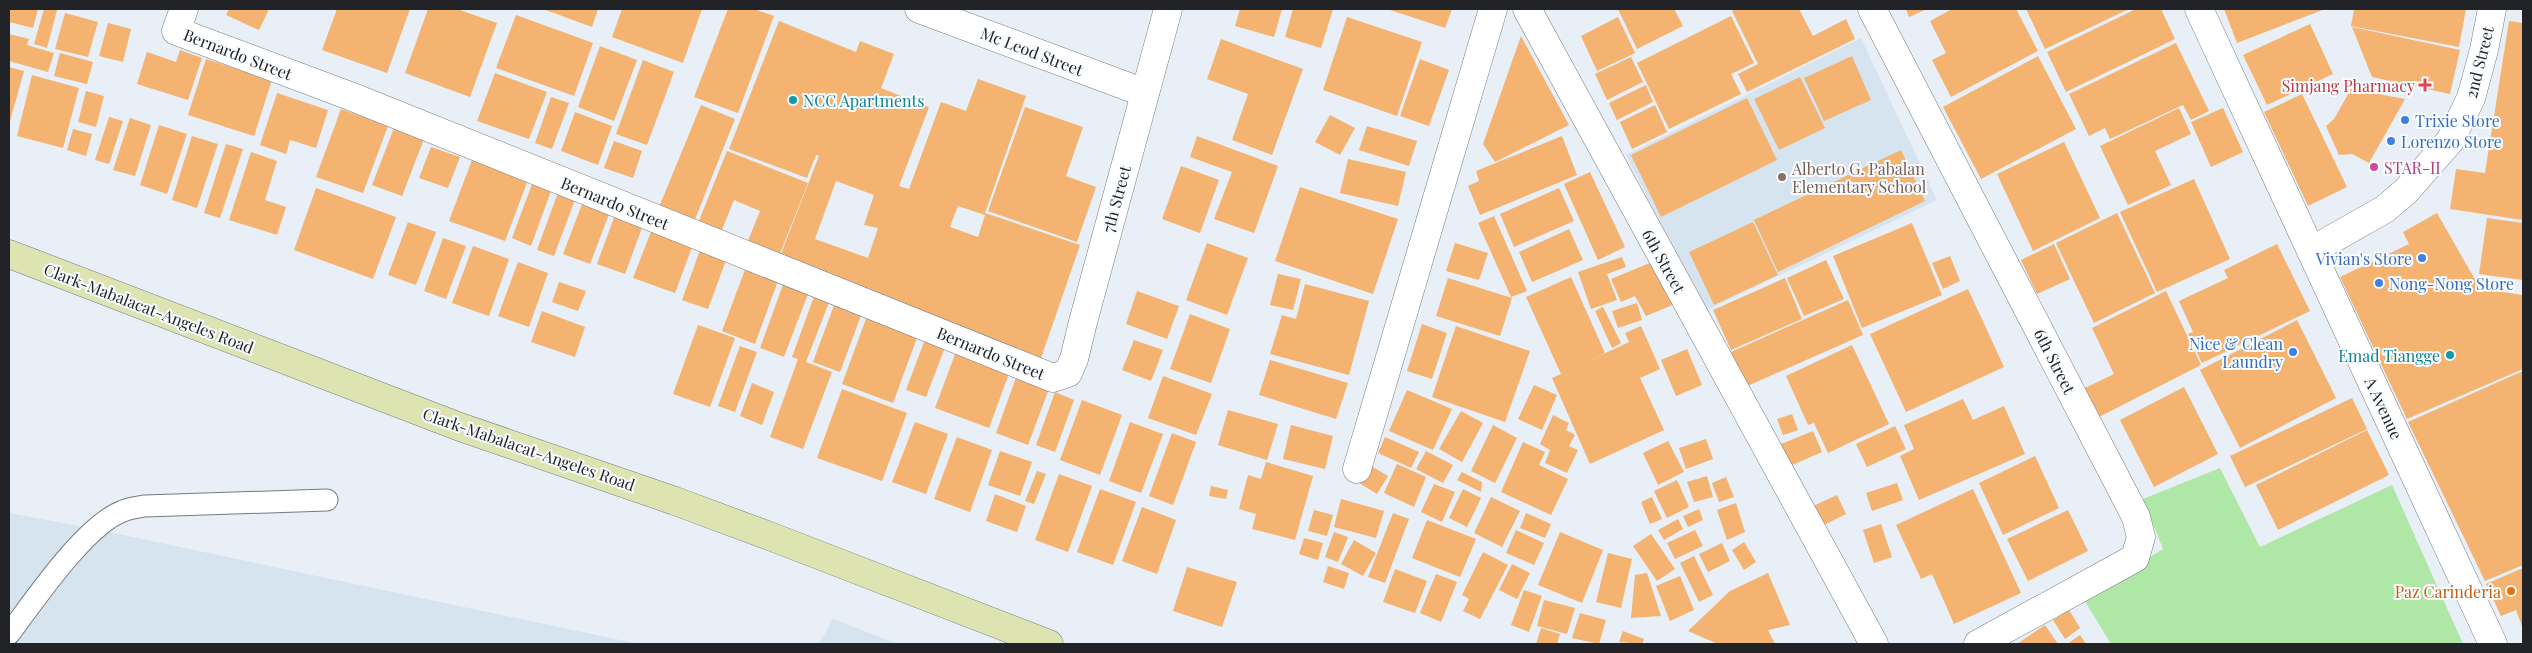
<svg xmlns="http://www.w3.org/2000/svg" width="2532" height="653" font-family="'Playfair Display',serif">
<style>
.built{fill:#d6e4f0}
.green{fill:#afe7a6}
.building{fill:#f4b371;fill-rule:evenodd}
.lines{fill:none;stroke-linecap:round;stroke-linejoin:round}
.service-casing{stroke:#757b81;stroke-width:23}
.minor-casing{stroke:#757b81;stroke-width:29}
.secondary-casing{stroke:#757b81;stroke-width:29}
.service{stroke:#fff;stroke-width:21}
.minor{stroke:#fff;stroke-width:28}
.secondary{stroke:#dde4b2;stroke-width:28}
.health-dot{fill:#e0444e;stroke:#f9fcff;stroke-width:2}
.culture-dot{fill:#0f9aa8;stroke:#f9fcff;stroke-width:2}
.shop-dot{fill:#3f7fe0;stroke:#f9fcff;stroke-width:2}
.hotel-dot{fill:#d1479c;stroke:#f9fcff;stroke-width:2}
.education-dot{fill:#8d6e63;stroke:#f9fcff;stroke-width:2}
.food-dot{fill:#e8710a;stroke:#f9fcff;stroke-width:2}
.labels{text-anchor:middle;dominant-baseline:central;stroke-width:4;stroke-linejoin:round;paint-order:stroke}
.street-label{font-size:16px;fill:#212326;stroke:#f9fcff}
.health-label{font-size:16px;fill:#be3a42;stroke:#f9fcff;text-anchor:end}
.culture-label{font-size:16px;fill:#0d838f;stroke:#f9fcff;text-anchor:start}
.shop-label{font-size:16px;fill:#366cbe;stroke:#f9fcff;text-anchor:start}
.hotel-label{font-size:16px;fill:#b23c85;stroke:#f9fcff;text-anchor:start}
.education-label{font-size:16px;fill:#785e54;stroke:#f9fcff;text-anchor:start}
.food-label{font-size:16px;fill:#c56008;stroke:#f9fcff;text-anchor:end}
</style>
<rect width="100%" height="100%" fill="#e8eff6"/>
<g class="built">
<path d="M1861,38L1937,200L1705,311L1626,155Z"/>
<path d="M9,513L90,528L639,644H9Z"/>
<path d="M833,619L898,644H819Z"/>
</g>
<path class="green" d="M2220,468L2260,547L2392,485L2463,644H2111L2083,598L2163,549L2143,499Z"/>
<g class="building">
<path d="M9,9H38L33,28L9,22Z"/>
<path d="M44,9L57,10L47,48L34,44Z"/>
<path d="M229,9H269L259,30L226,15Z"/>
<path d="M337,9H410L387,73L322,50Z"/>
<path d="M428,9H457L497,23L470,97L405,73Z"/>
<path d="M543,9H598L592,27Z"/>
<path d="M622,9H702L683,63L612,37Z"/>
<path d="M728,9H754L774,16L738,113L694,97Z"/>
<path d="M1240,9H1282L1274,37L1235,26Z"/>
<path d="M1293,9H1333L1321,48L1285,37Z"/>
<path d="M1387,9H1452L1445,28Z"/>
<path d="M1618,9H1674L1683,26L1637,49Z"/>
<path d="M1737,9H1799L1813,36L1846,19L1855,39L1747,92L1738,74L1758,64L1732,11Z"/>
<path d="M1906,9H1927L1909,17Z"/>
<path d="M1952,9H2016L2038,51L1951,97L1932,60L1946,53L1930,21Z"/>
<path d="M2026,9H2129L2045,49Z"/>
<path d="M2136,9H2161L2175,39L2066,92L2047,52Z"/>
<path d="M2224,9H2325L2237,43Z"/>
<path d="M2354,9H2466L2459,47L2351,26Z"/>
<path d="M65,13L98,22L88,57L55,49Z"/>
<path d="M516,15L593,43L574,96L496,68Z"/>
<path d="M1731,16L1754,63L1731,74L1741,94L1669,129L1637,63Z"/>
<path d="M1347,17L1422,42L1397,116L1323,90Z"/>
<path d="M1618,17L1635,53L1597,71L1581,36Z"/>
<path d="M779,21L856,52L860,41L894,54L881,88L929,107L899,186L909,189L941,102L966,111L978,79L1026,96L985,213L1080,245L1040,361L777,264L819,156L816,155L807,178L729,149ZM836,181L874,195L864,225L878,228L868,258L815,239ZM958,206L985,215L978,237L950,227Z"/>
<path d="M2509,21L2523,23V220L2450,209L2456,169L2485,173Z"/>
<path d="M108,23L131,29L123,62L99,56Z"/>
<path d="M2310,24L2333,74L2267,105L2243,55Z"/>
<path d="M2352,27L2460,50L2450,94L2372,77Z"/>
<path d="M9,34L29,39L27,45L54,53L48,72L9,61Z"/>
<path d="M1521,36L1569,125L1495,162L1483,144Z"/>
<path d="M1221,39L1303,69L1272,155L1232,140L1248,94L1207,79Z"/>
<path d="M2176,43L2209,111L2191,120L2183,105L2110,139L2105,128L2089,136L2069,94Z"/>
<path d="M600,46L637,60L614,121L578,107Z"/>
<path d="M180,50L202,58L188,100L137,84L147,52L176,62Z"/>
<path d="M60,53L93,62L87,84L54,76Z"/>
<path d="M1852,56L1871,100L1824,121L1804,78Z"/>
<path d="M2038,56L2076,129L1981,179L1943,107Z"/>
<path d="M1631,57L1643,82L1607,100L1595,74Z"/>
<path d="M206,59L272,80L254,136L188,115Z"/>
<path d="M1420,59L1449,70L1429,126L1400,116Z"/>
<path d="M643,60L674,72L647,145L616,134Z"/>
<path d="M9,67L24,71L9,125Z"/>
<path d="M495,73L547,92L529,139L477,121Z"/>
<path d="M32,75L79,88L63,148L17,136Z"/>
<path d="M1800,77L1825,128L1779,150L1754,99Z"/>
<path d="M1646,85L1653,102L1617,120L1609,103Z"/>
<path d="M2351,89L2405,99L2369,163L2352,154L2339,155L2326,126L2334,119Z"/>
<path d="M86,91L104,96L96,127L78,122Z"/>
<path d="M277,93L328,110L316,148L290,140L286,154L260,145Z"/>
<path d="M2302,94L2347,187L2308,206L2264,112Z"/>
<path d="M551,97L569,103L552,149L535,143Z"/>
<path d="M1747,98L1777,160L1661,217L1631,155Z"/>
<path d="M701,105L735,119L692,227L657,212Z"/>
<path d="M1655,105L1667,132L1632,149L1620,122Z"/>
<path d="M1025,107L1083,127L1066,176L1096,187L1077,242L988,211Z"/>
<path d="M2179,108L2191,134L2155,151L2171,185L2128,205L2100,146Z"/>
<path d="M2223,108L2243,152L2211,167L2191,122Z"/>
<path d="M341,109L388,126L363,193L316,177Z"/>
<path d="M575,112L612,126L598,165L561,151Z"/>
<path d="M1330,115L1355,128L1340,155L1315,142Z"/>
<path d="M109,117L123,121L109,164L95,160Z"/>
<path d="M130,118L151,125L135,176L113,170Z"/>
<path d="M159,125L187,134L167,194L140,185Z"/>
<path d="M1367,126L1417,141L1409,166L1359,150Z"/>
<path d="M394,128L424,139L402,196L372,185Z"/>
<path d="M73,129L92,134L86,156L67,150Z"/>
<path d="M192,136L218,144L197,208L172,200Z"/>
<path d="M1197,136L1278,166L1254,233L1214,219L1232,172L1190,157Z"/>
<path d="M1562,136L1577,175L1480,215L1468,186L1479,181L1476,171Z"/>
<path d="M614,141L642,151L633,178L604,168Z"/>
<path d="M2064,142L2100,218L2033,251L1997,174Z"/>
<path d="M226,144L243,149L220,218L204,213Z"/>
<path d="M431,147L460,157L448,188L419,178Z"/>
<path d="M1901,150L1925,201L1778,272L1754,220Z"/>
<path d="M727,151L808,183L777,261L745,248L760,211L734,200L719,237L696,228Z"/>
<path d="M251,152L277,161L265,200L286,207L277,235L229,220Z"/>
<path d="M1348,159L1406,172L1398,206L1340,193Z"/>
<path d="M472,160L528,180L505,241L449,221Z"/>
<path d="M1181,166L1219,180L1200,233L1162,219Z"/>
<path d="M1590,172L1625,247L1598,260L1564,184Z"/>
<path d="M2194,179L2230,259L2157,292L2120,212Z"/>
<path d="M532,184L551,191L531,246L512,238Z"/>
<path d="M1300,187L1398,219L1373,294L1275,261Z"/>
<path d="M316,188L396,217L373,279L294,250Z"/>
<path d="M1559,188L1574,221L1514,247L1500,214Z"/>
<path d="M559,190L576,197L554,256L537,250Z"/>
<path d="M584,199L611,209L590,264L563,254Z"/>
<path d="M2117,213L2155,293L2094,323L2056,243Z"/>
<path d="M2437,213L2482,292L2489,290L2523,295V369L2407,419L2340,277L2409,244L2403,232Z"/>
<path d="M615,215L643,225L625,274L597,264Z"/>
<path d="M1494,216L1527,291L1511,297L1478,223Z"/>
<path d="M2487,218L2523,223V280L2479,274Z"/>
<path d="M408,222L436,232L416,285L388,275Z"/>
<path d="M1753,222L1778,275L1714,305L1689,252Z"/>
<path d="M1912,223L1942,295L1862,328L1833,256Z"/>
<path d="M654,224L695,239L675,293L633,278Z"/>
<path d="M1569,229L1583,260L1532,282L1519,252Z"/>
<path d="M443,238L466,246L446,299L424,291Z"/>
<path d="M703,242L729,252L708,309L682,300Z"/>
<path d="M1207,243L1248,258L1227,315L1186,300Z"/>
<path d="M1455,243L1488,253L1479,280L1446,271Z"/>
<path d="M2054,244L2070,279L2037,294L2021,260Z"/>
<path d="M2277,244L2310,311L2202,363L2188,334L2193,332L2179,301L2228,278L2224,270Z"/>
<path d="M473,246L509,259L489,316L452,303Z"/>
<path d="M1950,256L1960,281L1943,289L1932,263Z"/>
<path d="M1622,257L1626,267L1607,274L1617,300L1591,309L1578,272Z"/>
<path d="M1657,260L1675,304L1646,316L1635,296L1621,302L1611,279Z"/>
<path d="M1826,260L1844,299L1804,316L1787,278Z"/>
<path d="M518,262L548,273L529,327L498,316Z"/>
<path d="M746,267L779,278L755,344L722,331Z"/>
<path d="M1278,274L1301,279L1293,310L1270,305Z"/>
<path d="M1571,277L1605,353L1589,361L1629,342L1625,333L1641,326L1660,369L1640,378L1664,430L1590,464L1552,378L1561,374L1526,297Z"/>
<path d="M1448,278L1512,298L1500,336L1436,316Z"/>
<path d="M1785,278L1802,319L1731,350L1713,310Z"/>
<path d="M559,282L586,291L578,311L552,302Z"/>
<path d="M784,282L809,291L784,357L760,348Z"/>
<path d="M1305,284L1369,301L1349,375L1270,354L1282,315L1296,319Z"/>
<path d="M1968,289L2004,367L1906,412L1870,334Z"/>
<path d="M816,291L831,297L806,362L832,372L803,449L770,437L798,359L792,357Z"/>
<path d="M1137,291L1179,306L1167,339L1126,324Z"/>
<path d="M2166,291L2201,365L2097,418L2083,389L2114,374L2092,328Z"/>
<path d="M836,300L863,310L840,372L813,362Z"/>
<path d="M1848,300L1863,335L1745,387L1731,352Z"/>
<path d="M1637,303L1642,320L1618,328L1612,311Z"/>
<path d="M1603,307L1621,343L1612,348L1595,311Z"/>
<path d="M870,308L921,327L893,403L842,384Z"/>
<path d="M542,311L585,327L575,357L531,342Z"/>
<path d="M1190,314L1230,329L1211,383L1170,369Z"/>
<path d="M2297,320L2336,398L2240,448L2200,370Z"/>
<path d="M1422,324L1447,333L1432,379L1407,371Z"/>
<path d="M698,325L735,338L710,407L673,394Z"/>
<path d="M1456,326L1530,351L1505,422L1432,397Z"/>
<path d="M927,334L947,342L926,397L906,390Z"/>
<path d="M1134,340L1163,350L1151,381L1122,370Z"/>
<path d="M1852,345L1889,424L1828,453L1814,423L1808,425L1786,376Z"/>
<path d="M740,346L757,352L735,412L718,406Z"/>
<path d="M957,349L1011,368L989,428L935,408Z"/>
<path d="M1687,349L1702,385L1676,396L1661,360Z"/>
<path d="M1270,360L1348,383L1336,419L1259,395Z"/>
<path d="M2523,371V565L2485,581L2408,422Z"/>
<path d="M1017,375L1050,386L1028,445L996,433Z"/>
<path d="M1163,376L1212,394L1196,435L1148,418Z"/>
<path d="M752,383L774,392L762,425L740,416Z"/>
<path d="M1534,385L1557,395L1542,430L1518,419Z"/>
<path d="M2184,387L2218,454L2154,487L2120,420Z"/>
<path d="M842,389L907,413L882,481L817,458Z"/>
<path d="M1407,390L1452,409L1433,450L1389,431Z"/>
<path d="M1055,392L1074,400L1055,452L1036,445Z"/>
<path d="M2352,398L2367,429L2245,487L2230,456Z"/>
<path d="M1963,399L1973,420L2004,406L2025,454L1919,500L1900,456L1914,449L1904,425Z"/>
<path d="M1082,400L1122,415L1100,475L1060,460Z"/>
<path d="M1228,410L1278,424L1267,460L1218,445Z"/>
<path d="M1461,411L1483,423L1462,462L1439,449Z"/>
<path d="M1792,414L1798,430L1783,435L1777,419Z"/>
<path d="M1553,415L1569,423L1566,430L1575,435L1569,446L1578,450L1567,473L1545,463L1550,450L1540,444Z"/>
<path d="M915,422L948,434L926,494L892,482Z"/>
<path d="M1130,422L1163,434L1141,493L1109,481Z"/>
<path d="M1291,425L1333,436L1325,469L1283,459Z"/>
<path d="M1493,425L1517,438L1495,483L1471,471Z"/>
<path d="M1895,426L1906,449L1867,467L1856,444Z"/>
<path d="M2367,430L2389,475L2278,530L2256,485Z"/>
<path d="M1813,431L1822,452L1790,466L1781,444Z"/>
<path d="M1172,433L1196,442L1173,505L1149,496Z"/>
<path d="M957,437L992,450L970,512L934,499Z"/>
<path d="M1385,437L1419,452L1411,468L1378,453Z"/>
<path d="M1706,439L1713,459L1686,469L1679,448Z"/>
<path d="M1668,441L1684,472L1658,485L1643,453Z"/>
<path d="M1523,442L1545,452L1539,465L1568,479L1551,515L1501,492Z"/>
<path d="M1000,451L1032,462L1020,496L988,485Z"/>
<path d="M1426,451L1453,465L1443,483L1416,469Z"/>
<path d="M2035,456L2059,508L2003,535L1979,483Z"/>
<path d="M1266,462L1313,476L1295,540L1252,529L1256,514L1239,509L1248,475L1261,479Z"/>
<path d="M1366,463L1388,476L1377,494L1356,481Z"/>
<path d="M1397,464L1426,477L1414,507L1384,493Z"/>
<path d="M1037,471L1046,474L1034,504L1025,501Z"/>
<path d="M1462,472L1482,482L1481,492L1457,480Z"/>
<path d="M1059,474L1092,486L1068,552L1035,540Z"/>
<path d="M1707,476L1713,497L1694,502L1687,482Z"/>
<path d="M1726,477L1734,497L1719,502L1712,483Z"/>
<path d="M1677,480L1689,507L1667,518L1654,491Z"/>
<path d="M1897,483L1903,500L1872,511L1866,493Z"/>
<path d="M1434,484L1455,492L1442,522L1421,512Z"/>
<path d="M1211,486L1228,490L1226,499L1209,496Z"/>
<path d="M1100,489L1136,502L1113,565L1077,552Z"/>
<path d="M1463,489L1481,498L1467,527L1449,518Z"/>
<path d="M1973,489L2021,593L1954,624L1932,574L1921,579L1896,525Z"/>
<path d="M995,494L1026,506L1017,532L986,521Z"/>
<path d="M1837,495L1846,514L1820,527L1811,507Z"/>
<path d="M1491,497L1520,511L1502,547L1474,533Z"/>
<path d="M1652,497L1662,519L1650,524L1641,502Z"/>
<path d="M1341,499L1384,511L1376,538L1334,527Z"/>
<path d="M1736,503L1745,532L1727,540L1717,510Z"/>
<path d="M1142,507L1176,520L1157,574L1122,561Z"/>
<path d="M1699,509L1703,520L1688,527L1683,516Z"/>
<path d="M1314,510L1333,515L1327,536L1308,531Z"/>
<path d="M2068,510L2088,551L2028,581L2007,539Z"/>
<path d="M1393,513L1409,519L1385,583L1368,577Z"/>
<path d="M1526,513L1551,524L1545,538L1520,528Z"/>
<path d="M1678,519L1683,529L1664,540L1658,530Z"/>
<path d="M1427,520L1476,539L1460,577L1412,558Z"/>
<path d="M1881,524L1892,557L1874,563L1863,530Z"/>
<path d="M1516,530L1544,543L1534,565L1506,553Z"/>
<path d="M1695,530L1703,546L1675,559L1667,543Z"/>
<path d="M1334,532L1348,537L1338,562L1325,557Z"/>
<path d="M1560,532L1603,550L1582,603L1538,585Z"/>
<path d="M1651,534L1675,569L1657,581L1633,546Z"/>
<path d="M1304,538L1323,543L1318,560L1299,554Z"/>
<path d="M1354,540L1376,553L1363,576L1341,564Z"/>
<path d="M1744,542L1756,562L1744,570L1732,550Z"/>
<path d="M1722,543L1730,561L1708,572L1699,554Z"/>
<path d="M1483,552L1508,565L1480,619L1463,611L1469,599L1462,595Z"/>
<path d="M1608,553L1632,559L1621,608L1596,602Z"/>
<path d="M1694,556L1713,595L1699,602L1680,563Z"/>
<path d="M1512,564L1530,573L1517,599L1499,590Z"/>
<path d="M1328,566L1349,573L1344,589L1323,582Z"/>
<path d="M1187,567L1237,582L1222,627L1173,611Z"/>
<path d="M2523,568V629L2516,610L2501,616L2486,584Z"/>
<path d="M1395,569L1427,581L1415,613L1383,602Z"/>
<path d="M1647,573L1661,616L1631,618L1635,575Z"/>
<path d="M1768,573L1790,625L1768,630L1775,644H1718L1688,631L1730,591Z"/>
<path d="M1436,574L1457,582L1441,622L1420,613Z"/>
<path d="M1680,576L1694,610L1670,621L1656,586Z"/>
<path d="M1524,590L1542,596L1529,632L1511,625Z"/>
<path d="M1544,600L1575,608L1567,634L1537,626Z"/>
<path d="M2069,610L2080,628L2065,639L2053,620Z"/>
<path d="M1580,613L1606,620L1599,644L1572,638Z"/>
<path d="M2045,625L2058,644H2017Z"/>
<path d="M1541,628L1560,634L1557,644H1536Z"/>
<path d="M1623,631L1644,639L1642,644L1619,642Z"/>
<path d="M2080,635L2086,644H2067Z"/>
</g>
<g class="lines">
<g class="service-casing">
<path id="service" d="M9,634C34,601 85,525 123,511C130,508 138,507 145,506L327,500"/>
</g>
<g class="minor-casing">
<g id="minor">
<path d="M184,9L176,31L350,96L1053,378L1068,373L1074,359L1083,322L1168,9"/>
<path d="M919,9L1145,93"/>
<path d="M1527,9L1874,644"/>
<path d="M1872,9L2136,517L2141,537L2135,558L1978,644"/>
<path d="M2199,9L2493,644"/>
<path d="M2311,251L2385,209L2406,191L2450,141L2471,98L2484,50L2492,9"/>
<path d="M1357,469L1493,9"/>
</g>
</g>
<g class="secondary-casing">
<path id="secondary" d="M9,254L460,427L675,501L772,537L1049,644"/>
</g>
<use href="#service" class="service"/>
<use href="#minor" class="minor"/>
<use href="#secondary" class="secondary"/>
</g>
<path class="health-dot" d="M2422.5 77.5h5v5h5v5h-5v5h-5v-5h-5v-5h5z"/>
<g class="culture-dot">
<circle cx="793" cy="100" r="5"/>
<circle cx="2450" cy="355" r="5"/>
</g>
<g class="shop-dot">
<circle cx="2405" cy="120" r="5"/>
<circle cx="2391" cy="141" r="5"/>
<circle cx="2422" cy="258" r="5"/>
<circle cx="2379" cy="283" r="5"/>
<circle cx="2293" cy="352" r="5"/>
</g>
<circle class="hotel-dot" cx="2374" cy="167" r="5"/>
<circle class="education-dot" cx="1782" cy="177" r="5"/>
<circle class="food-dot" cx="2511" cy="591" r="5"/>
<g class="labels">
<g class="street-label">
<text transform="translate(1032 51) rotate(21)">Mc Leod Street</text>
<text transform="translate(238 54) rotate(21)">Bernardo Street</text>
<text transform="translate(2479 62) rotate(-76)">2nd Street</text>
<text transform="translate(1116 199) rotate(-75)">7th Street</text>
<text transform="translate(615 203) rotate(22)">Bernardo Street</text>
<text transform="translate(1664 261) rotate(61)">6th Street</text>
<text transform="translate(149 308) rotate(21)">Clark-Mabalacat-Angeles Road</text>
<text transform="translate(991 353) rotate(22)">Bernardo Street</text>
<text transform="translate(2055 361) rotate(63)">6th Street</text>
<text transform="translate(2384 408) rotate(65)">A Avenue</text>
<text transform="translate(529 449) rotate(19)">Clark-Mabalacat-Angeles Road</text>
</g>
<g class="health-label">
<text x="2415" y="85">Simjang Pharmacy</text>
</g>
<g class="culture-label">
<text x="803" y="100">NCC Apartments</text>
<text x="2440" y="355" text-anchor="end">Emad Tiangge</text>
</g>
<g class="shop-label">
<text x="2415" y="120">Trixie Store</text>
<text x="2401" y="141">Lorenzo Store</text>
<text x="2412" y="258" text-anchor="end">Vivian's Store</text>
<text x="2389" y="283">Nong-Nong Store</text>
<text x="2283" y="343" text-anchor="end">Nice &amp; Clean<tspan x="2283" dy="18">Laundry</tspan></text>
</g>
<g class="hotel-label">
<text x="2384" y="167">STAR-II</text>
</g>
<g class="education-label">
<text x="1792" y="168">Alberto G. Pabalan<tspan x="1792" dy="18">Elementary School</tspan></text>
</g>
<g class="food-label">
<text x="2501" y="591">Paz Carinderia</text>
</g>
</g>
<rect width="2532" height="653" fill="none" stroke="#212326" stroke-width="20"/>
</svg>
